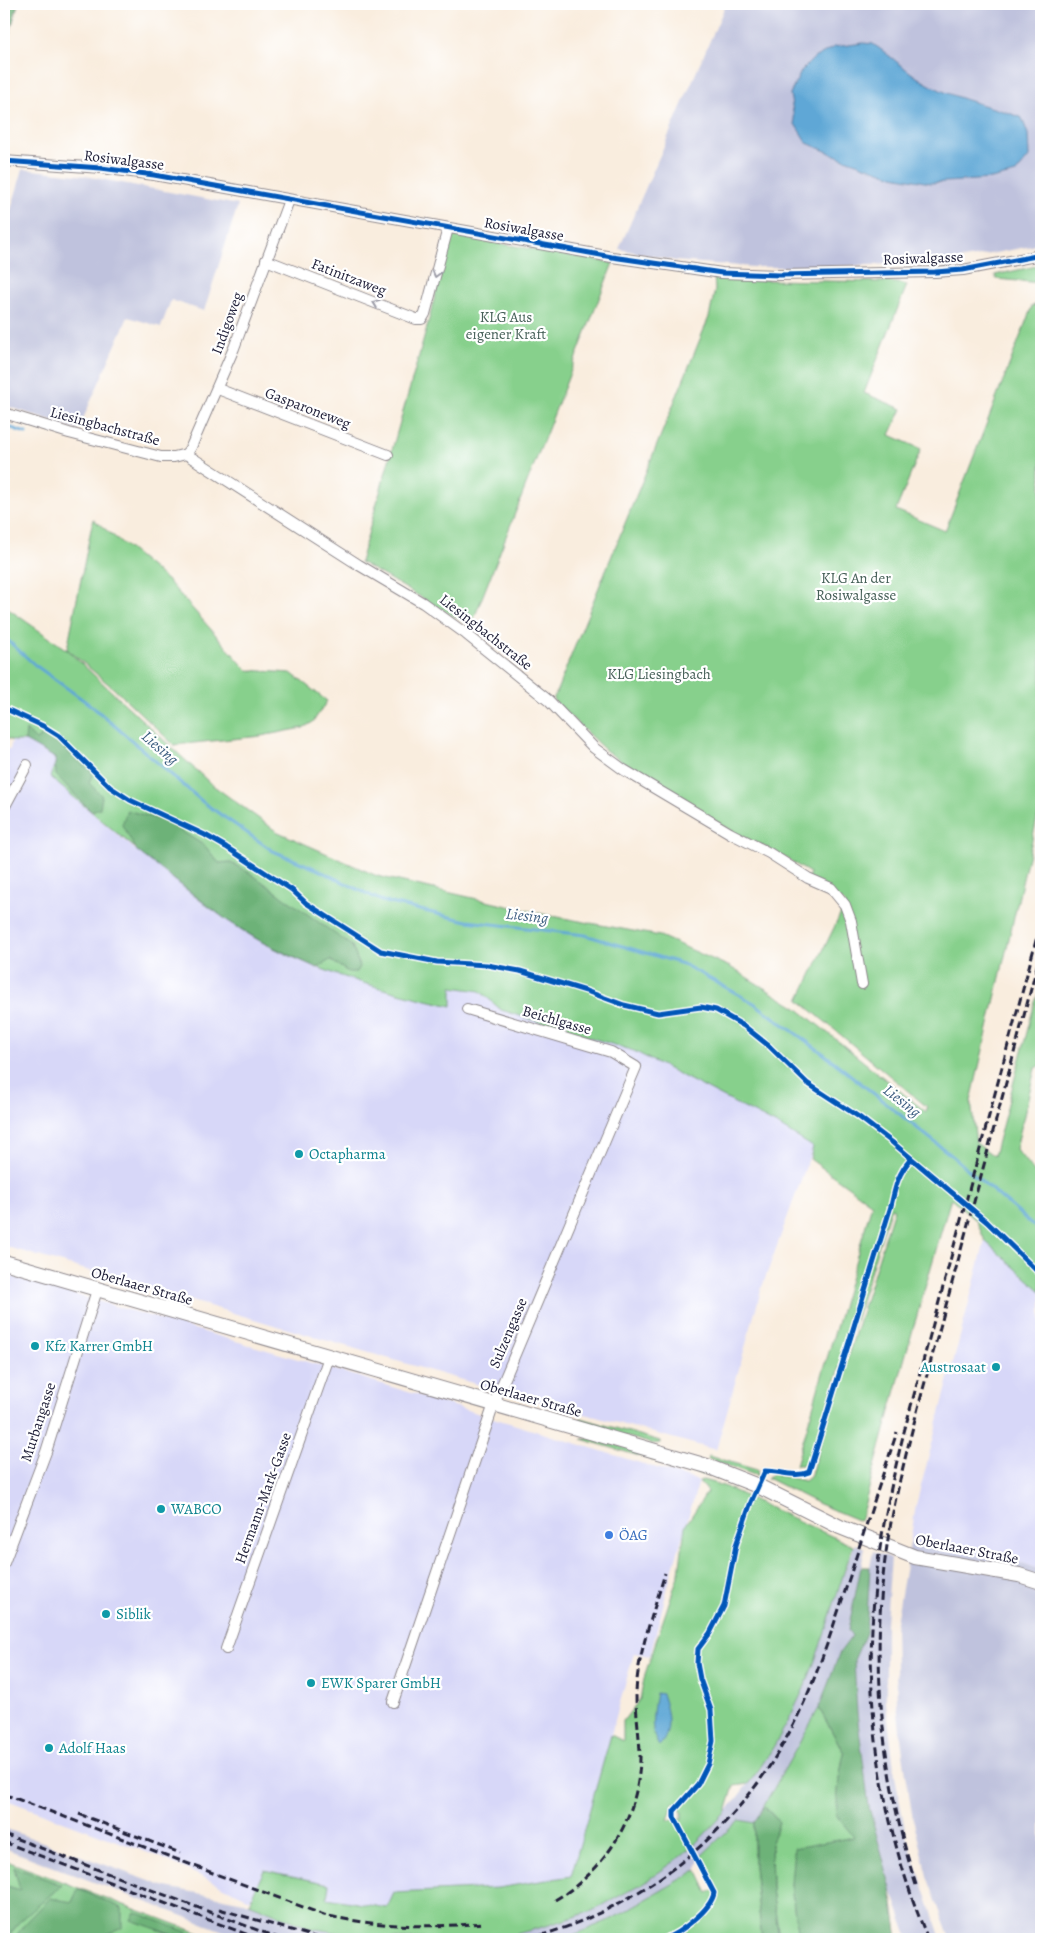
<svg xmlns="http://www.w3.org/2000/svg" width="1045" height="1943" font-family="Alegreya,serif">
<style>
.built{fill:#d7d7f8}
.industrial{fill:#bfc2dd}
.green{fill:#87d08c;stroke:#547964;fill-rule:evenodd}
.forest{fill:#6db278;stroke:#486a5a}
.water{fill:#5fa7d6;stroke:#406488}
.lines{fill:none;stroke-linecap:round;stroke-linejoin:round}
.stream{stroke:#5fa7d6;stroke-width:3}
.minor-casing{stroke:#8e888c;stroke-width:12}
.secondary-casing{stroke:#8e888c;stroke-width:16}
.minor{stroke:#fff;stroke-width:10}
.secondary{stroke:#fff;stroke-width:14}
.rail{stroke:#22223b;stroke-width:3;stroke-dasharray:8 4;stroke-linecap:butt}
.cycleway-casing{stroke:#fff;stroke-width:8}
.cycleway{stroke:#0057b8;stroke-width:5}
.oneway{stroke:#9c9ca7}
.culture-dot{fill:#0f9aa8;stroke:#fff;stroke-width:2}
.shop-dot{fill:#3f7fe0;stroke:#fff;stroke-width:2}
.labels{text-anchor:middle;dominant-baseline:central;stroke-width:4.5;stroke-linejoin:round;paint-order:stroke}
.street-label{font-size:15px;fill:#22223b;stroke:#fff}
.park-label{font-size:15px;fill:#455f57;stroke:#fff}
.culture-label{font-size:15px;fill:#0d838f;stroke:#fff;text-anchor:start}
.shop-label{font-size:15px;fill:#366cbe;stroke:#fff;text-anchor:start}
.water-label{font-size:16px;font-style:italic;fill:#3d5e81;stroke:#fff}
</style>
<rect width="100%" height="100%" fill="#fff"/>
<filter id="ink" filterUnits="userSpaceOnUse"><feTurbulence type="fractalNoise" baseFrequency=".02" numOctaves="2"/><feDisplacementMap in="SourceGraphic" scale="10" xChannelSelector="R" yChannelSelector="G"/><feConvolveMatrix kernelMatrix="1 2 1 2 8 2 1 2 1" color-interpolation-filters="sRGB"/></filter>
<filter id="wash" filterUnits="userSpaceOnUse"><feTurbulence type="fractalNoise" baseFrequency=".0096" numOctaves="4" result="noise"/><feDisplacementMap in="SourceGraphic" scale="20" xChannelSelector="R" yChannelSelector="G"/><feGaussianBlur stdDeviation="1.12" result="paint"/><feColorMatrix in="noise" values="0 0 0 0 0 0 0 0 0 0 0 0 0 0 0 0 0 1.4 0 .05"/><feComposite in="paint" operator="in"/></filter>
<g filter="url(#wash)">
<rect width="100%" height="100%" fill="#f9edde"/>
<g class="built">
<path d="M12,741L28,742L53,756L56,761L52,779L137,851L228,921L262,942L317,968L452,1006V987L480,991L501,1010L634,1051L779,1126L813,1147L762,1287L716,1450L469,1382L4,1246V747L10,750Z"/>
<path d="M985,1241L1041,1291V1570L1025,1564L910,1543L916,1505Z"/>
<path d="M4,1274L346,1373L699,1481L671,1575L650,1656L634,1653L571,1876L498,1888L394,1893L387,1908L327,1898L328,1884L264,1870L250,1899L162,1858L4,1799Z"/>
</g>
<g class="industrial">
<path d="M726,4H1041V236L1032,246L953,261L826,267H753L676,261L619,249Z"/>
<path d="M23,169L85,176L238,205L204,311L171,300L161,327L128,317L78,430L4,405V233Z"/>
<path d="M910,1543L1025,1564L1041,1570V1939H950L927,1876L912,1814L903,1754L897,1705L895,1628Z"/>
<path d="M855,1544L865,1548L848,1630L853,1636L840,1652L819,1708L754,1823L739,1820L700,1857L697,1870L612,1919L564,1939H482L505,1937L546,1926L592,1911L645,1882L675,1861L696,1843L726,1812L761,1767L794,1707Z"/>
<path d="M873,1551L891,1558L886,1623V1703L895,1776L906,1835L941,1939H909L891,1889L869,1807L857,1713L854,1660L866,1633L870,1567Z"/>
<path d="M4,1828L166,1887L249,1903L310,1928L385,1939H244L4,1848Z"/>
</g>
<g class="green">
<path d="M451,235L613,263L471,626L360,562L424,338Z"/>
<path d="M1041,265V283L996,279L995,275Z"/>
<path d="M714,276L761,280L892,282L907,285L864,393L902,409L890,435L921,449L896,510L945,531L1032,306L1041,303V802L971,1101L976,1143L994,1156L1035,1002L1041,989V1065L1035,1069L1016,1149L1041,1181V1291L985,1241L976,1220L951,1198L905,1357L860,1521L819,1504L767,1478L773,1474L805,1481L810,1477L894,1209L891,1207L809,1465H796L872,1204L810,1159L813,1147L779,1126L634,1051L501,1010L480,991L452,987V1006C387,991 321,974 262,942C235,927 211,909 187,890C141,854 97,816 52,779L50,777L56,761C51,753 36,745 28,742C18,739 15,744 4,737V606L67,650L211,784L276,831L377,876L547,915L660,936L730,967L797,1008L926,1112L927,1107L799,1000L845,905L842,901L808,878L810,873L774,851L736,834L660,788L605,750L553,700L709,317L715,290Z"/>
<path d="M93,519L168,581L247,670L291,673L327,701L313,722L303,728L261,736L174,745L120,694L67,649Z"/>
<path d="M581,1418L660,1441V1443L653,1444L579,1423Z"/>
<path d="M594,1438L698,1470L707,1476L582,1439Z"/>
<path d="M709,1456L757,1470L758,1476L708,1459Z"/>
<path d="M703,1480L721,1485L853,1546C840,1582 830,1619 817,1655C803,1696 775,1750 748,1784L734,1786L726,1812L696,1843L675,1861L645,1882L592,1911L546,1926L505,1937L482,1939H385L346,1934L310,1928L249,1903L264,1870L329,1884L327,1898L387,1908L394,1893L498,1888L571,1876L611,1735L623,1741V1721L640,1699L645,1674L679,1573L685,1526L707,1492L699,1481ZM674,1802L682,1812V1819L668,1820Z"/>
<path d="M819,1708L844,1753L839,1778L855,1837L791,1884L798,1939H779L772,1889L771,1845L779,1822L764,1806Z"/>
<path d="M739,1820L754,1823V1866L762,1939H564L612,1919L697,1870L708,1893L717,1888L700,1857Z"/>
<path d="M4,1860L215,1939H4Z"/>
</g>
<g class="forest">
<path d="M4,4H18L4,53Z"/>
<path d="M26,730L36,740L46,733L93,773L89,783L102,796L100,808L91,811L56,775L55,758L25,741Z"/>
<path d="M127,810L167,822L205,846L219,863L229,862L250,873L352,946L360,967L357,972H348L330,960L317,968L262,942L228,921L137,851L122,825Z"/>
<path d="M861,1567H870L866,1633L854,1660L857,1713L869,1807L891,1889L898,1939H798L791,1884L794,1848L854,1837L836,1815L839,1778L844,1753L819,1708L840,1652L852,1636L848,1630Z"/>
<path d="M764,1806L779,1822L771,1845L772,1889L779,1939H762L754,1866V1823Z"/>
<path d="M14,1867L62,1885L18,1923L8,1939H4V1885L20,1890Z"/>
<path d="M78,1889L122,1908V1928L99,1938V1939H14L24,1925L50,1898L72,1902Z"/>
<path d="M135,1912L202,1938V1939H185L131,1920Z"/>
</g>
<g class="water">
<path d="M863,43L873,44C893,57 910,75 932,86C961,101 993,106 1022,118L1028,134L1029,157L1016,173L991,179L930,183L893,176L842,158L807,143L795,124L790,94L802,70L814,58L834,47Z"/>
<path d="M656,1693L662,1694C668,1710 673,1733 659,1746C649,1732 653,1710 656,1693Z"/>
</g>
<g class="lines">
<g class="stream">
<path d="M6,426L26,433"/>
<path d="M4,637L35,665L93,707L204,803L273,851L314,868L382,901L467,921L585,935L683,964L754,1003L824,1054L951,1155L1041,1232"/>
</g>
</g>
</g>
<g filter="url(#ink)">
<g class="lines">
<g class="minor-casing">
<g id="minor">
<path d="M4,161L101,168L154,175L612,257L722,273L780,275L935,272L963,270L1041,255"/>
<path d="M266,260L416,319H422L425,314L448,228"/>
<path d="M218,389L388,455"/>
<path d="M4,413L69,433L161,457H174L186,454"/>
<path d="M186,454L359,565L423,603L466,634L549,701L594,748L624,770L730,833L769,853L808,878L831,888L845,905L851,921L862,984"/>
<path d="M186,454L191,447L234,348L289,200"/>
<path d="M4,808L27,765"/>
<path d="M4,1563L46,1452L97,1290"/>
<path d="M226,1649L329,1357"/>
<path d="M393,1702L494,1404L636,1067L611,1052L467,1009"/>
</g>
</g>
<g class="secondary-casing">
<path id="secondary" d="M4,1262L707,1466L758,1486L840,1527L915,1557L1019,1575L1041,1582"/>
</g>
<use href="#minor" class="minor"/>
<use href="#secondary" class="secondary"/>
<g class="rail">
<path d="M4,1794L324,1915C377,1927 429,1928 483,1923"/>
<path d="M79,1814L180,1853"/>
<path d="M4,1834L281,1939"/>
<path d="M4,1842L259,1939"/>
<path d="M916,1885C880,1772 869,1651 889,1533C903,1456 926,1380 946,1305C978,1187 1010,1069 1041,951"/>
<path d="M555,1900C607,1870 641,1814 640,1753C639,1728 634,1705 637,1680C641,1644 655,1608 665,1573"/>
<path d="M219,1909L322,1939"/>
<path d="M528,1939C638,1910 734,1836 788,1735C815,1685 832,1630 850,1576C865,1528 881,1480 897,1432"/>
<path d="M928,1939C885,1837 865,1722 873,1612C877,1551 889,1492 904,1432L1041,922"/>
</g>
<g class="cycleway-casing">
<g id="cycleway">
<path d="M4,161L101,168L154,175L612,257L722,273L780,275L935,272L963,270L1041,255"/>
<path d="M4,708L43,726L59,736L110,787L130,800L205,835L226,847L292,890L306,903L381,951L437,962L487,965L520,971L586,991L624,1005L658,1013L701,1007L716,1010L744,1026L769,1046L807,1083L859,1117L893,1143L987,1222L1041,1275"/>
<path d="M664,1939C680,1933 711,1910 714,1893L674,1817V1811L698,1784L708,1764L713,1741L711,1710L700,1679L697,1663L698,1649L710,1633L724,1606L736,1545L751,1502L765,1471C780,1471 796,1478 809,1472L891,1206C895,1188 898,1173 911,1159"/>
</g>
</g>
<use href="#cycleway" class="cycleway"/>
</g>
<defs><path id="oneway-chevron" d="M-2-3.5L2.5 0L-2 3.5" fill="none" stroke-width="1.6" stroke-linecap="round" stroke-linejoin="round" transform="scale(1.25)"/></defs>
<g class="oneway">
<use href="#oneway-chevron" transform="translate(436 274) rotate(105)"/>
<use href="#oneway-chevron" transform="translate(376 303) rotate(-159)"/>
</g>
</g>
<g class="culture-dot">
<circle cx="299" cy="1154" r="5"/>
<circle cx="35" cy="1346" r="5"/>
<circle cx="996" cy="1367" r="5"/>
<circle cx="161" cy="1509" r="5"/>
<circle cx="106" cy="1614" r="5"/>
<circle cx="311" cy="1683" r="5"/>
<circle cx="49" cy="1748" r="5"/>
</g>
<circle class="shop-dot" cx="609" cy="1535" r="5"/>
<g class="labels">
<g class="street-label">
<text transform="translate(124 160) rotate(7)">Rosiwalgasse</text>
<text transform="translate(524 229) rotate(10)">Rosiwalgasse</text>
<text transform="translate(923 258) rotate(-2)">Rosiwalgasse</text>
<text transform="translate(349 277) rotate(21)">Fatinitzaweg</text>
<text transform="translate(227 323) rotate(-70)">Indigoweg</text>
<text transform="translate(308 408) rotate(21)">Gasparoneweg</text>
<text transform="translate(105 426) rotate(15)">Liesingbachstraße</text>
<text transform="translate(486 632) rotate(38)">Liesingbachstraße</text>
<text transform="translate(557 1020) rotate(16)">Beichlgasse</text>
<text transform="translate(142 1286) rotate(16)">Oberlaaer Straße</text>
<text transform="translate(508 1333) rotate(-67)">Sulzengasse</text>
<text transform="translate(531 1398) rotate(16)">Oberlaaer Straße</text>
<text transform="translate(38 1422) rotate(-72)">Murbangasse</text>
<text transform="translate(263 1498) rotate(-70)">Hermann-Mark-Gasse</text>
<text transform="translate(967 1549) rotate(11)">Oberlaaer Straße</text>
</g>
<g class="park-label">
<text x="506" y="317">KLG Aus<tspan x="506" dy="17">eigener Kraft</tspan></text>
<text x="856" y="578">KLG An der<tspan x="856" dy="17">Rosiwalgasse</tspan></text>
<text x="659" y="674">KLG Liesingbach</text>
</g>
<g class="culture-label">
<text x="309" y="1154">Octapharma</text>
<text x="45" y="1346">Kfz Karrer GmbH</text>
<text x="986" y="1367" text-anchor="end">Austrosaat</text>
<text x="171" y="1509">WABCO</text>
<text x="116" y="1614">Siblik</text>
<text x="321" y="1683">EWK Sparer GmbH</text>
<text x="59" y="1748">Adolf Haas</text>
</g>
<g class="shop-label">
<text x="619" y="1535">ÖAG</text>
</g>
<g class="water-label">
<text transform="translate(160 748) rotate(41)">Liesing</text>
<text transform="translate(527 916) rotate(7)">Liesing</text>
<text transform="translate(902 1101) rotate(38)">Liesing</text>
</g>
</g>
<rect width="1045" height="1943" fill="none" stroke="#fff" stroke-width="20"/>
</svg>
